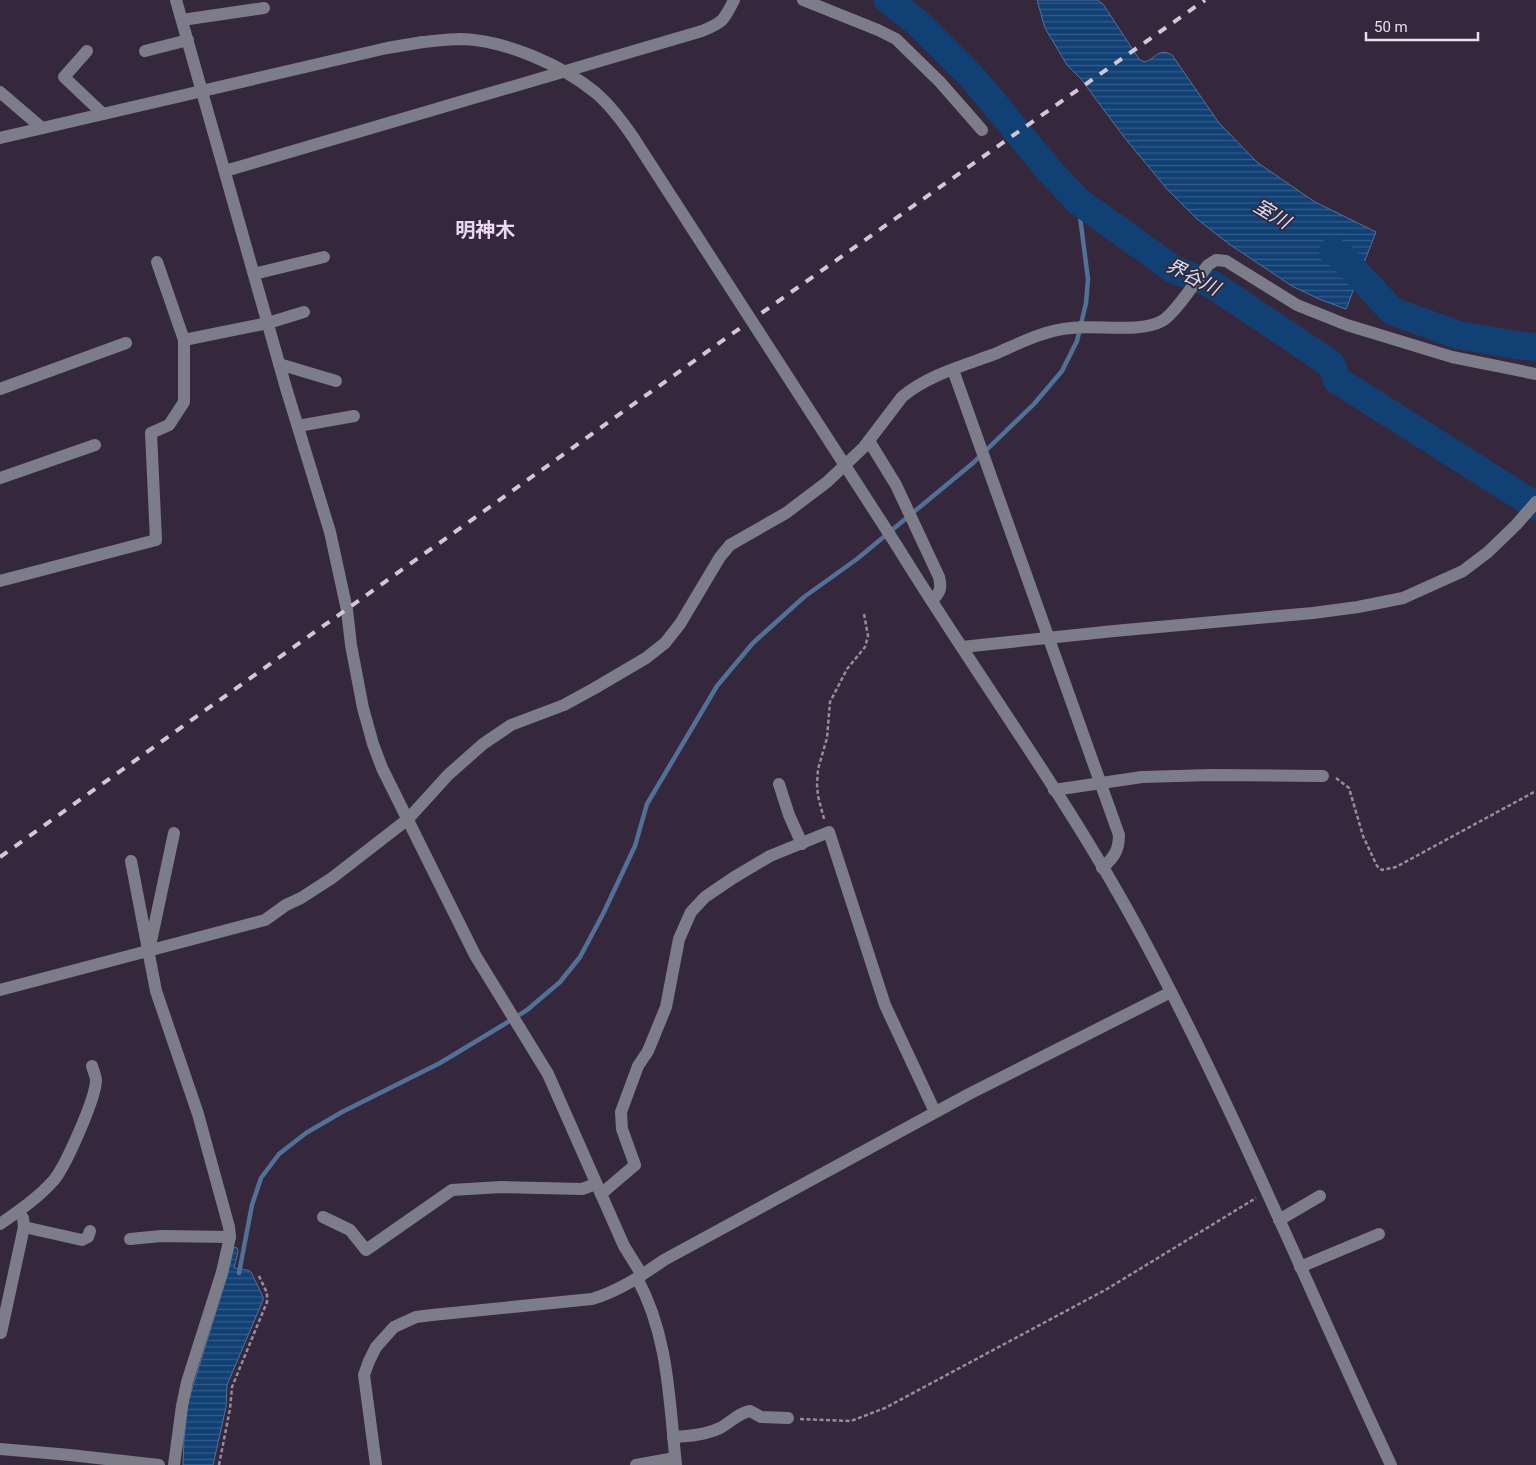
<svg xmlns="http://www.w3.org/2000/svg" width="1536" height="1465" font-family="Roboto,'Noto Sans JP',sans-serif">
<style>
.water{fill:url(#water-rules);stroke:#527198}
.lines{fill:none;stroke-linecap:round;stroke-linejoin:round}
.stream{stroke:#527198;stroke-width:4.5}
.river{stroke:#114174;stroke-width:28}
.path{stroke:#978c9c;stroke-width:2.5;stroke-dasharray:4 2.5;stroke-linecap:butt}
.minor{stroke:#7d7d89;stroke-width:12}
.rail{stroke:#d1c7d5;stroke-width:4;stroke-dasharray:9 9;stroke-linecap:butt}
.minor-bridge{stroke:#7d7d89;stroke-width:12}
.labels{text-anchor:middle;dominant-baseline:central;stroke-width:4;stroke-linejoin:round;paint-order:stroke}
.water-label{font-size:19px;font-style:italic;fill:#d2e2f5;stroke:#36283c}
.quarter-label{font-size:20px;font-weight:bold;fill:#ead8f2;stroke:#36283c}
</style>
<defs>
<pattern id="water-rules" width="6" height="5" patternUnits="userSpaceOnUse" patternTransform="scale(1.25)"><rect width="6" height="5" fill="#114174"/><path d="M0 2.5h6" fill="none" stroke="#345c88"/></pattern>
</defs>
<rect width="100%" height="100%" fill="#36283c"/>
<g class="water">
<path d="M1037,0H1097L1103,4L1139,59L1144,62C1157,59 1157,47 1172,55L1219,123L1258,163L1315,202L1376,232L1346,309L1319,299L1292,286L1229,244L1197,219L1167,189L1124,137L1081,79L1067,65L1045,28Z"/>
<path d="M234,1247L237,1248L238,1252L234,1268L247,1270L251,1272L263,1297V1300L227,1385L226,1407L213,1465H183L184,1439L188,1402L228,1273Z"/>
</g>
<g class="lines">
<path class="stream" d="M239,1273L252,1205L261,1178L279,1154L306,1133L342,1112L440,1063L503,1025L527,1010L560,982L580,957L603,914L635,846L647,804L717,686L753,643L804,597L857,559L973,463L1034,404L1062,371L1077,341L1086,303L1088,279L1078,201"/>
<g class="river">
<path d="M888,0L917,22L972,77L1049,170L1078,201L1173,269L1213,285L1331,364L1337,380L1536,506"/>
<path d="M1333,251L1341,256L1392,311L1458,335L1516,345L1536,347"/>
</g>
<g class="path">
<path d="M1336,778L1349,788L1363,836L1377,866L1382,870L1396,867L1536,791"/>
<path d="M824,819L818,796L817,784L818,769L827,738L830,702L847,669L865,647L868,636L864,614"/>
<path d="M800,1419L851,1421L885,1408L1107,1289L1256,1198"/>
<path d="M219,1465L230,1409L232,1387L267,1302V1293L258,1274"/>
</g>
<g class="minor">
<path d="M176,0L286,388L330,532L347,610L351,645L363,708L373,744L382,768L475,955L548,1074L624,1246L642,1275"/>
<path d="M803,0L878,30L896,39L940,82L982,130"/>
<path d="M182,20L264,8"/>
<path d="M87,51L64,77L103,114"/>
<path d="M145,51L188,40"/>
<path d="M0,92L42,128"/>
<path d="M0,138L387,48L423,42"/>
<path d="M225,171L702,31C723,23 724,20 734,0"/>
<path d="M254,274L324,257"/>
<path d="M184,340L268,323L304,312"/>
<path d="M279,364L336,381"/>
<path d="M953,370L1119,835C1119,850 1114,858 1102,868"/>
<path d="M0,389L126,343"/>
<path d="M298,426L354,416"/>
<path d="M869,441L896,485L939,577C942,589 940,592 932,601"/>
<path d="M0,478L95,445"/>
<path d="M897,546C978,678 1072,804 1145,942C1236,1112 1309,1291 1391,1465"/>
<path d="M0,581L156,540L151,433L169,425L184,402V340L157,262"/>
<path d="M962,647L1114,631L1313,613L1358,607L1403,598L1463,571L1488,552L1516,525L1536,502"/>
<path d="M779,784L789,815L802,844"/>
<path d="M1054,790L1142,777L1212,775L1323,776"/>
<path d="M131,861L156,991L198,1114L229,1227L230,1237L222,1272L187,1382L182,1406L174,1465"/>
<path d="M150,946L174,833"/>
<path d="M0,990L265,920L286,905L301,898L332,878L408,819L448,775L483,744L511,725L564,705L595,688L646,658L665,643L680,624L720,557L730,545L786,513L827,482L864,447L902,397C926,376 962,366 992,355C1016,345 1044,330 1071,328C1097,325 1140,333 1162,321C1175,314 1198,278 1208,265L1216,260L1226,261L1297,305L1347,325L1452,357L1536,374"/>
<path d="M601,1194L635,1165L622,1129L621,1112L638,1066L648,1051L666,1007L679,939L691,912L705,897L733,878L770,856L829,832L885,1005L935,1112"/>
<path d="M323,1217L350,1230L366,1250L452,1190L501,1187L582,1189L596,1184"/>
<path d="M1279,1220L1320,1196"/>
<path d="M0,1224C19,1211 39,1197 54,1180C66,1165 95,1100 96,1081C96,1076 93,1070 92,1066"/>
<path d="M24,1227L82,1240L88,1237L90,1231"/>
<path d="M130,1239L161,1236L230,1237"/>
<path d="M1300,1267L1379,1234"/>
<path d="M637,1278C669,1337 669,1400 676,1465"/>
<path d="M1,1333L24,1227L23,1218L18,1212"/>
<path d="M673,1437C689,1436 705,1435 720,1428C730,1423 738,1413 750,1411L761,1417L788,1418"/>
<path d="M0,1449L70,1455L159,1465"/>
<path d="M376,1465L364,1375L369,1361L376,1347L394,1327L416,1317L432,1315L592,1299C619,1291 641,1276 664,1260L969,1094L1171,992"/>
<path d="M636,1465L675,1458"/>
</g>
<path class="rail" d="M0,857L729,336L1205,0"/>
<path class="minor-bridge" d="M423,42C435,41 449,39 461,39C505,40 562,65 596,93C611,106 622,121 633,137L897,546"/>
</g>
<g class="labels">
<g class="water-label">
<text transform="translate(1272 214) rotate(31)">室川</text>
<text transform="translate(1193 277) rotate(27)">界谷川</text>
</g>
<g class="quarter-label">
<text x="485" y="230">明神木</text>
</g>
</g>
<path d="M1366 32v8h112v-8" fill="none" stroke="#e9e0ed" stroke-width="2.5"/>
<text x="1374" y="32" font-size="15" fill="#e9e0ed" stroke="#36283c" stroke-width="4" paint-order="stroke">50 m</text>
</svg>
